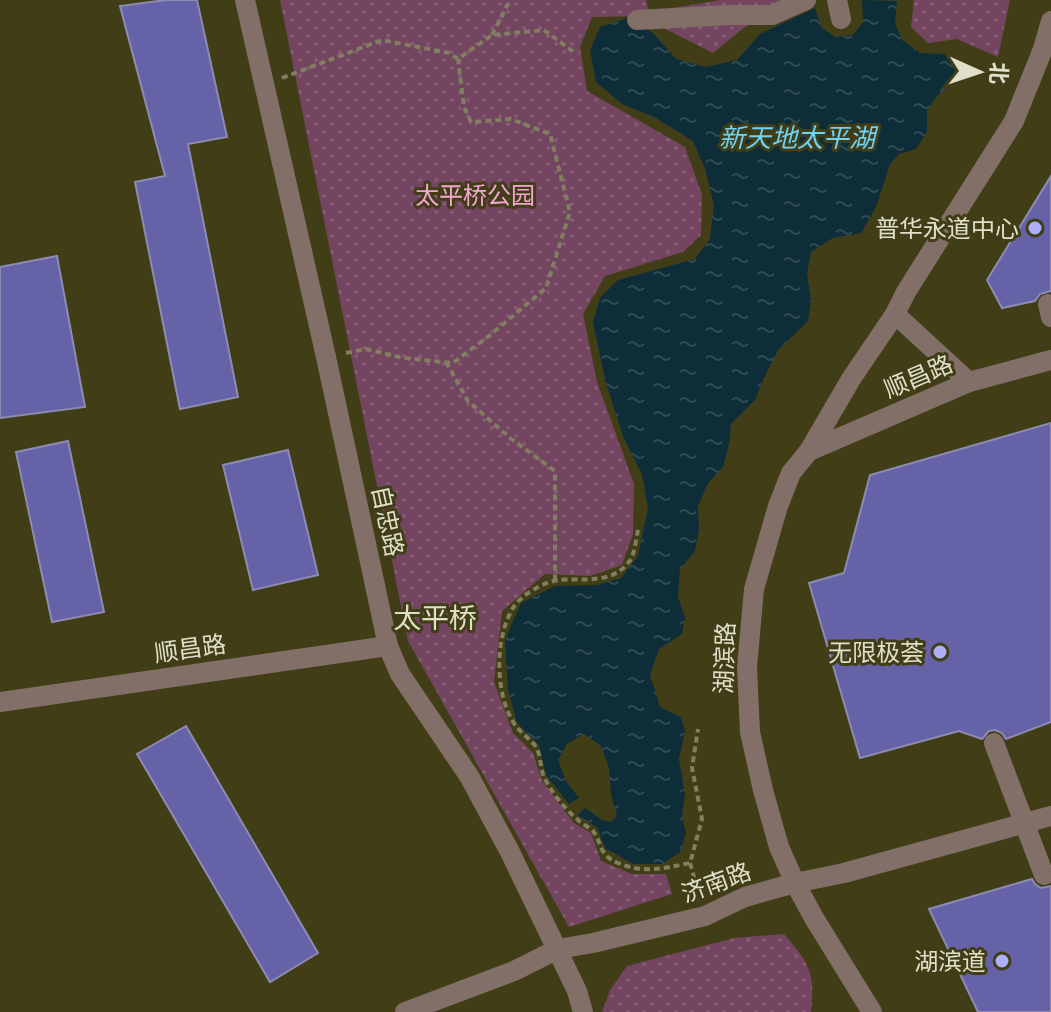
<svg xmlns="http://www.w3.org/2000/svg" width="1051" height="1012" font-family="'Archivo Narrow','Noto Sans SC',sans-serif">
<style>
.green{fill:url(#green-dots)}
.water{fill:url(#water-ripples)}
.building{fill:#6562a7;stroke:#8c8cb2;stroke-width:2}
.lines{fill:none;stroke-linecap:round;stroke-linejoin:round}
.path{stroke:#817f5f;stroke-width:4;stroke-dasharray:6 4;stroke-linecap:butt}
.minor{stroke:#827068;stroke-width:20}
.minor-bridge{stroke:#827068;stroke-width:20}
.poi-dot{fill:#afaefa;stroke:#413e17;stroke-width:3}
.labels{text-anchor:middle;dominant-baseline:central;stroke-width:6;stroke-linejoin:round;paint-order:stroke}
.park-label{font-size:24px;fill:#f5a5d3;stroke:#413e17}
.poi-label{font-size:24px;fill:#e0dfc9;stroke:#413e17;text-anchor:end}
.street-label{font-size:24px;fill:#e0dfc9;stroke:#413e17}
.water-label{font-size:26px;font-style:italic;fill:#6cd3f9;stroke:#413e17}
.quarter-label{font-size:28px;fill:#e0dfc9;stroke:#413e17}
</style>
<defs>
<pattern id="green-dots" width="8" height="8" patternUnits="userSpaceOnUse" patternTransform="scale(2)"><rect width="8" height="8" fill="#734560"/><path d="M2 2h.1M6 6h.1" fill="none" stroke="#875f75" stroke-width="1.8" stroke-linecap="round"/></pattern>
<pattern id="water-ripples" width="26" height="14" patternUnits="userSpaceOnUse" patternTransform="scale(2)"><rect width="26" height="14" fill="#0d2d39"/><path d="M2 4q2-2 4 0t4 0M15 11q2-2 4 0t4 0" fill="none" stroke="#304b54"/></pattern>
</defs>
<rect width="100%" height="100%" fill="#413e17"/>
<g class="green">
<path d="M280,0H646L649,12L721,0H795L745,27L713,53L640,16L592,17L580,47L587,91L685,147L702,195L701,235L683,252L605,276L583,314L597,382L634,484L633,534L622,565L590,576L545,574L502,611L494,682L513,733L533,753L542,781L574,823L591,833L601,861L632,874H666L672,894L569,927L408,641Z"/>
<path d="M914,0H1010L998,57L957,39L928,43L911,27Z"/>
<path d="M784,934C810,965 815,971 811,1012H602L610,990L627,966L734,938Z"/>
</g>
<path class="water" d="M862,0L897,1L895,24L902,40L920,53L944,54L954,63L957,82L938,95L927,110V132L916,149L899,154L890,164L876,207L861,233L833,238L811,252L807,274L811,300L808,321L778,350L765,376L755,400L731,424L729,444L723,467L708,483L698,506L699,530L695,551L680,569L678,597L685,617L682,634L659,649L650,675L660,707L681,717L685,731L679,759L685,794L682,817L686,833L680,852L663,864H633L605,848L597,827L577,815L585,808L602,820L611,822L617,816L611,795L609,768L601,746L584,734L567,744L558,760L566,781L579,798L569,804L546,775L539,745L517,723L508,689L505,640L521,603L555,586L597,585L621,578L638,556L648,508L642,475L623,436L605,380L593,322L600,298L618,280L695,259L710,239L714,205L705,169L693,141L656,118L622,104L596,82L590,50L600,27L627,18L653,33L676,59L706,67L737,60L760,34L815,8L821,27L835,37L853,35L863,22Z"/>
<g class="building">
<path d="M166,0H197L227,137L188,144L238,397L180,409L135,182L165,176L120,6Z"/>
<path d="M1051,176V291L1040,294L1035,301L1002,308L987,280Z"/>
<path d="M57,256L85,407L0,418V267Z"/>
<path d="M1051,423V722L1006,739L1002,733L995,730L989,731L982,739L959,731L860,758L809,583L844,573L870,475Z"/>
<path d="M68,441L104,612L52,622L16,452Z"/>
<path d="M288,450L318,575L253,590L223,465Z"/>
<path d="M186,726L318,953L270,982L137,754Z"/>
<path d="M1032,879L1035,884L1041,888L1051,886V1012H978L929,909Z"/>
</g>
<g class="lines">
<g class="path">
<path d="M492,35L510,0"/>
<path d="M282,78L382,40L449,53L458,59L492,35L544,30L575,53"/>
<path d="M346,353L366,349L404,358L453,363L489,336L546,288L570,212L550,134L511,119L471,122L464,107L458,59"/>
<path d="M446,362L468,401L510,438L555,471V580"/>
<path d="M638,530C636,539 635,551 631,559C614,585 585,578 559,580C543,582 521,595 513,608C495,637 495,691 512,720C519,733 530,738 536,747C541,755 540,768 544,777C551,792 565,809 578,820C582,824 589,827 593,831C602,842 598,855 618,863C644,874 664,868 690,863L702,819L692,768L698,729"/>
<path d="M690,863L699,895"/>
</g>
<g class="minor">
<path d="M245,0L326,357L388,646L400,674L469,776L510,852L577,991L583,1012"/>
<path d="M837,0L841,19"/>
<path d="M637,20L729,15H772L806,0"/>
<path d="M1048,304L1051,317"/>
<path d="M895,314L969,382"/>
<path d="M809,451L969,382L1051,360"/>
<path d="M0,702L388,646"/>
<path d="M405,1012L514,971L558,949L593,943L705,916L745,897L795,883L844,873L1051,816"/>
<path d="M872,1012L814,918L795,883L779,847L763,790L750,732L747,667L754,589L778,506L791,473L809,451L851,379L895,314L906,292L1014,121L1043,49L1051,21"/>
</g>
<path class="minor-bridge" d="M994,743L1044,875"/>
</g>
<g class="poi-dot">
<circle cx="1035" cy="228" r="8"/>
<circle cx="940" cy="652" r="8"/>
<circle cx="1002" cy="961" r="8"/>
</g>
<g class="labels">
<g class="park-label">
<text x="475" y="195">太平桥公园</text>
</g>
<g class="poi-label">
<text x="1019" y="228">普华永道中心</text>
<text x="924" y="652">无限极荟</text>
<text x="986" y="961">湖滨道</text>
</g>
<g class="street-label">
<text transform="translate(918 376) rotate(-23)">顺昌路</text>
<text transform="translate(388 521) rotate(78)">自忠路</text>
<text transform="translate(190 648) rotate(-8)">顺昌路</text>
<text transform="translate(724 658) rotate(-88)">湖滨路</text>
<text transform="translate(716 882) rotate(-20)">济南路</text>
</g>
<g class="water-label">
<text x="797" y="137">新天地太平湖</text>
</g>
<g class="quarter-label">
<text x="435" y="618">太平桥</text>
</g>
</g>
<g transform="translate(979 72) rotate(93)" stroke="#413e17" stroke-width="6" paint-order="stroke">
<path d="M0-6L14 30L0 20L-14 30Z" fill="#e0dfc9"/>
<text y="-12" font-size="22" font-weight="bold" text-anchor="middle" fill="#e0dfc9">北</text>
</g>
</svg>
